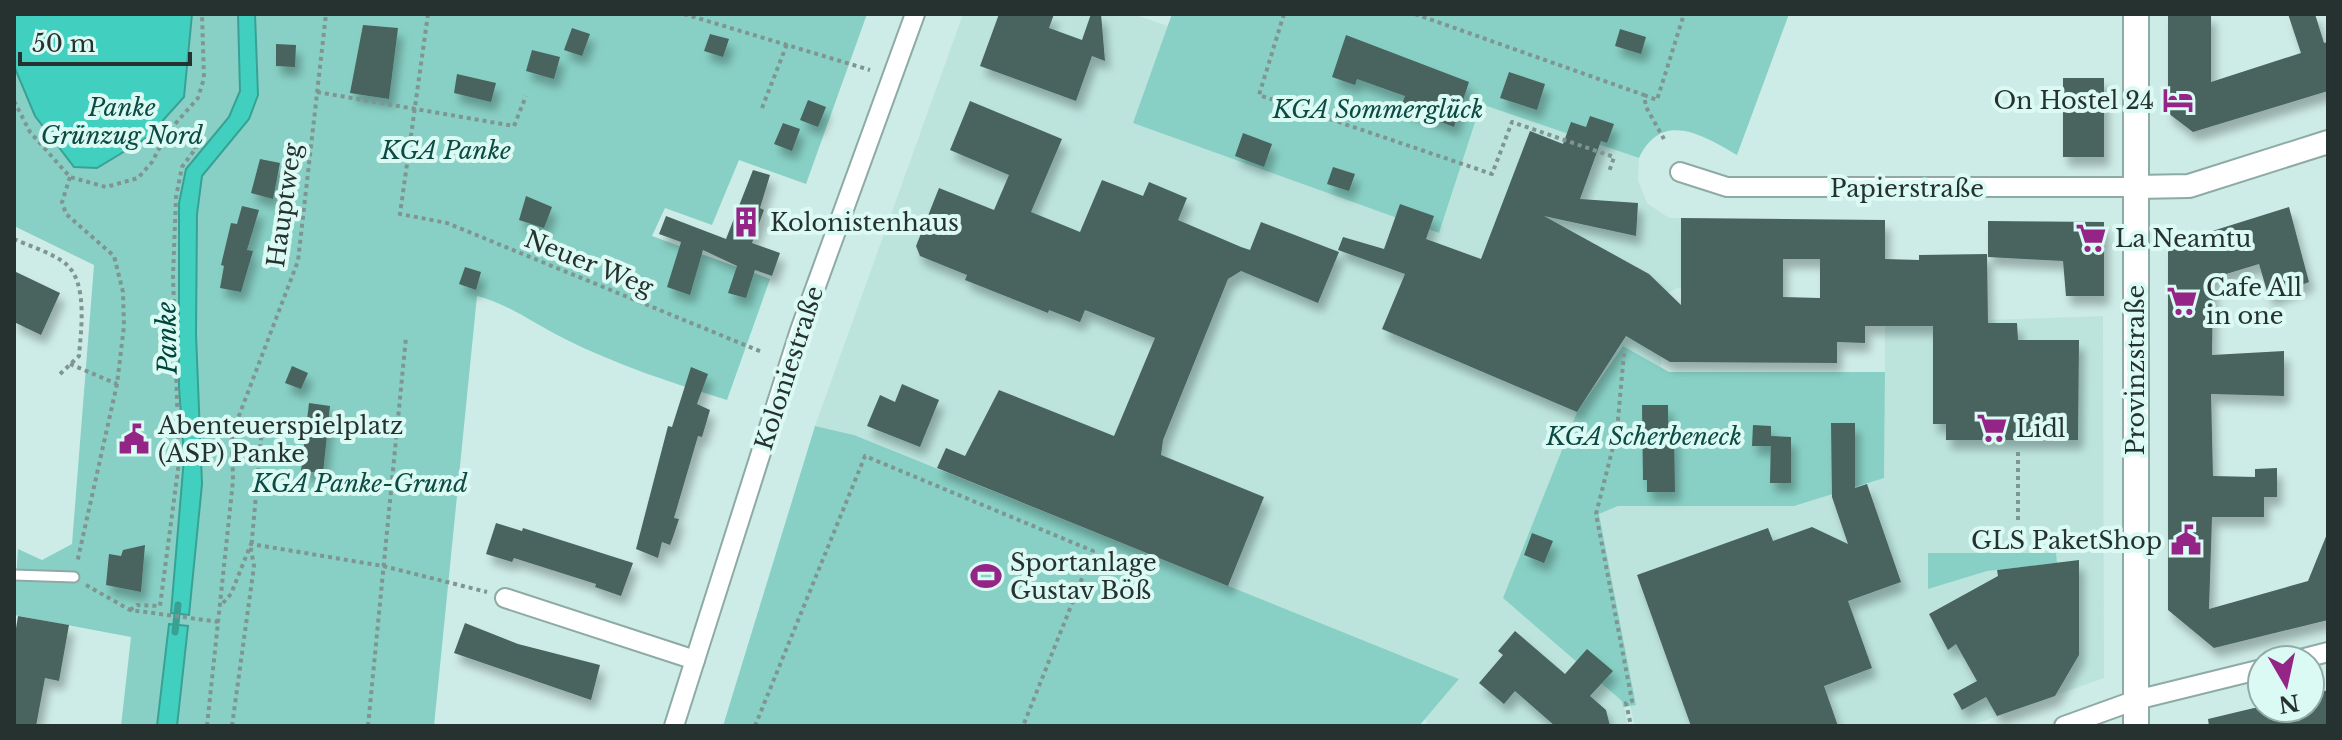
<svg xmlns="http://www.w3.org/2000/svg" width="2342" height="740" font-family="'Libre Baskerville',serif">
<style>
.built{fill:#bce4dd}
.green{fill:#88d0c5}
.water{fill:#41d0bf;stroke:#39a194;stroke-width:2}
.lines{fill:none;stroke-linecap:round;stroke-linejoin:round}
.stream{stroke:#39a194;stroke-width:7}
.building{fill:#49635f;fill-rule:evenodd;filter:url(#shadow)}
.service-casing{stroke:#8eaaa5;stroke-width:13}
.minor-casing{stroke:#8eaaa5;stroke-width:22}
.tertiary-casing{stroke:#8eaaa5;stroke-width:26}
.secondary-casing{stroke:#8eaaa5;stroke-width:28}
.path{stroke:#7f9591;stroke-width:4;stroke-dasharray:4 4;stroke-linecap:butt}
.service{stroke:#fff;stroke-width:9}
.minor{stroke:#fff;stroke-width:18}
.tertiary{stroke:#fff;stroke-width:22}
.secondary{stroke:#fff;stroke-width:24}
.labels{text-anchor:middle;dominant-baseline:central;stroke-width:8;stroke-linejoin:round;paint-order:stroke}
.poi-label{font-size:24px;fill:#263230;stroke:#dcfaf4;text-anchor:start}
.park-label{font-size:24px;font-style:italic;fill:#0c4a43;stroke:#dcfaf4}
.street-label{font-size:24px;fill:#263230;stroke:#dcfaf4}
.water-label{font-size:26px;font-style:italic;fill:#00423c;stroke:#dcfaf4}
</style>
<defs>
<filter id="shadow"><feDropShadow dx="5" dy="9" stdDeviation="4" flood-color="#0004"/></filter>
</defs>
<rect width="100%" height="100%" fill="#ceece7"/>
<g class="built">
<path d="M963,14H1133L1168,26L1134,123L1439,233L1481,104L1639,158L1638,180L1647,203L1669,218H1681V287L1660,296L1661,367L1622,347L1577,412L1503,598L1623,701L1628,726H1428L1425,719L1459,679L854,435L815,426Z"/>
<path d="M2103,316L2104,678L1970,726H1635L1630,706L1636,704L1599,514L1618,506L1884,478L1885,326L1987,327L1988,320Z"/>
</g>
<g class="green">
<path d="M14,14H867L806,184L739,160L712,225L665,208L652,236L770,279L727,400C672,383 617,365 565,339C536,325 509,304 477,296L434,726H121L131,637L14,615L18,549L42,560L72,544L94,265L14,226Z"/>
<path d="M1172,14H1789L1737,155C1704,136 1662,109 1639,158L1481,104L1439,233L1133,123Z"/>
<path d="M1623,346L1669,372H1885L1884,478L1794,506H1618L1599,514L1636,705L1623,707L1622,701L1503,598L1577,412Z"/>
<path d="M815,426L854,435L1459,679L1419,726H723Z"/>
<path d="M1928,553H2056L2057,563L1987,571L1928,589Z"/>
</g>
<g class="water">
<path d="M14,14H192L184,97L148,137L97,168L74,167L35,116L14,66Z"/>
<path d="M238,14H255L258,95L249,119L202,176L197,214L196,334L202,484L189,615L171,613L184,458L179,387V203L186,169L229,117L240,91Z"/>
<path d="M169,624L188,626L177,726H157Z"/>
</g>
<g class="lines">
<path class="stream" d="M175,632L178,605"/>
</g>
<g class="building">
<path d="M999,14H1054L1049,28L1082,40L1091,14H1101L1105,61L1092,56L1076,101L980,66Z"/>
<path d="M2168,14H2211V82L2301,53L2288,14H2315L2324,43L2328,42V91L2193,132L2168,113Z"/>
<path d="M363,25L398,28L389,99L350,93Z"/>
<path d="M572,28L590,34L582,56L564,50Z"/>
<path d="M1620,29L1646,37L1641,54L1615,46Z"/>
<path d="M710,34L729,39L723,57L704,51Z"/>
<path d="M1346,35L1469,82L1454,127L1401,107L1405,96L1357,79L1355,85L1332,77Z"/>
<path d="M276,44L296,45L295,67L276,66Z"/>
<path d="M532,50L560,57L554,79L526,71Z"/>
<path d="M1509,72L1545,84L1537,110L1500,98Z"/>
<path d="M457,74L496,83L491,102L454,93Z"/>
<rect x="2063" y="78" width="41" height="79"/>
<path d="M808,100L826,107L818,127L800,120Z"/>
<path d="M970,101L1062,139L1031,212L1080,232L1102,180L1143,196L1149,182L1187,198L1178,220L1241,247L1250,250L1261,222L1339,252L1318,303L1241,271L1228,279L1163,440L1161,455L1264,497L1228,586L937,468L946,448L965,456L999,390L1114,436L1155,338L1085,310L1080,322L1049,310L1048,313L965,280L967,275L920,256L916,246L939,188L994,210L1009,175L950,150Z"/>
<path d="M1590,116L1614,124L1607,143L1601,141L1580,199L1638,203L1636,236L1544,216L1649,274L1681,305V218L1885,220V259L1919,260V255L1987,254L1988,323H2017L2018,340H2079L2078,440H1946V424H1933V326H1865V343L1837,342V363L1670,362L1626,336L1577,412L1382,329L1405,274L1338,250L1343,237L1384,249L1400,204L1434,216L1426,239L1481,259L1530,131L1563,144L1571,122L1586,127ZM1783,259H1820V298L1783,297Z"/>
<path d="M783,123L800,129L792,151L774,144Z"/>
<path d="M1243,133L1272,144L1264,167L1235,156Z"/>
<path d="M260,159L280,163L273,199L251,193Z"/>
<path d="M1333,167L1355,174L1349,191L1327,184Z"/>
<path d="M753,170L770,175L760,208L764,210L752,243L780,253L772,276L755,270L746,298L728,293L737,266L703,250L690,295L667,287L681,242L659,234L666,216L726,239Z"/>
<path d="M526,196L552,207L544,228L519,220Z"/>
<path d="M242,206L259,210L247,250L253,251L241,292L220,288L224,266L221,265L231,223L237,224Z"/>
<path d="M2289,207L2309,282L2269,298L2259,264L2213,278L2212,355L2284,351V396L2211,394L2213,476L2255,477V469L2277,468V497H2264V517H2212L2209,609L2308,581L2327,534L2328,620L2214,648L2168,610V252L2174,243Z"/>
<path d="M1988,221L2104,222V296H2066L2063,261L1988,257Z"/>
<path d="M465,267L481,272L476,290L459,284Z"/>
<path d="M14,271L60,293L41,335L14,322Z"/>
<path d="M292,366L308,373L301,389L285,383Z"/>
<path d="M691,367L708,374L697,404L710,410L702,437L698,436L674,518L679,519L673,537L670,545L662,542L658,558L636,549L668,426L672,427Z"/>
<path d="M902,384L939,400L920,447L867,426L880,395L895,402Z"/>
<path d="M309,403L330,406L323,473L301,471Z"/>
<path d="M1642,405H1668V436H1674L1675,492H1647V480H1643Z"/>
<path d="M1831,423H1855V488L1867,484L1901,582L1848,601L1872,668L1824,686L1838,726H1691L1637,575L1768,528L1773,541L1812,527L1848,544L1832,497Z"/>
<path d="M1753,425L1771,426V446H1752Z"/>
<path d="M1771,436L1791,437V483H1770Z"/>
<path d="M496,523L522,531L523,528L633,563L621,596L595,587L596,584L514,558L512,562L486,554Z"/>
<path d="M1532,533L1553,541L1544,563L1524,555Z"/>
<path d="M145,545L141,592L106,585L109,554L121,556L123,550Z"/>
<path d="M2079,560V655L2055,696L1997,716L1986,697L1962,710L1953,694L1977,681L1956,644L1948,650L1929,614L1998,576L1997,570Z"/>
<path d="M18,616L69,625L59,681L45,678L36,726H14V641Z"/>
<path d="M465,623L518,644L600,665L591,700L454,653Z"/>
<path d="M1515,631L1565,674L1587,649L1613,671L1590,696L1606,710L1610,726H1555L1515,691L1504,704L1479,683L1503,655L1498,651Z"/>
<path d="M2328,690V726H2209L2208,719L2254,708H2310V695Z"/>
</g>
<g class="lines">
<g class="service-casing">
<path id="service" d="M14,575L74,577"/>
</g>
<g class="minor-casing">
<g id="minor">
<path d="M1680,172L1727,187H2136"/>
<path d="M505,598L695,660"/>
<path d="M2297,660L2328,652"/>
<path d="M674,726L800,330L915,14"/>
<path d="M2064,726L2136,700L2262,669"/>
</g>
</g>
<g class="tertiary-casing">
<path id="tertiary" d="M2136,187L2189,186L2328,142"/>
</g>
<g class="secondary-casing">
<path id="secondary" d="M2136,726V14"/>
</g>
<g class="path">
<path d="M428,14L400,214L447,223L762,352"/>
<path d="M684,14L870,70"/>
<path d="M1284,14L1259,95L1492,174L1512,122L1614,157L1609,172"/>
<path d="M1415,14L1644,95L1646,107L1664,139"/>
<path d="M317,92L514,126L526,96"/>
<path d="M1644,95L1657,100L1684,14"/>
<path d="M14,101L30,132L70,177L106,187L138,178L152,162L168,132L198,98L204,78L202,14"/>
<path d="M762,108L787,44"/>
<path d="M70,177L62,202L66,214L114,256L123,292L124,326L117,384L77,563"/>
<path d="M14,239C29,246 53,253 66,264C88,283 81,330 79,356L58,376"/>
<path d="M1624,353L1617,431L1596,514L1632,701L1626,703L1631,726"/>
<path d="M70,364L117,384"/>
<path d="M2018,452V523"/>
<path d="M86,585L130,610L220,622"/>
<path d="M223,603L231,594L251,544L383,566L487,592"/>
<path d="M130,610L137,605L160,606L179,462L173,276L176,197L182,167L196,148L168,132"/>
<path d="M207,726L233,481L232,434L298,261L326,14"/>
<path d="M232,726L254,566L251,550L262,429L270,426"/>
<path d="M368,726L406,337"/>
<path d="M755,726L865,456L1093,551L1023,726"/>
</g>
<use href="#service" class="service"/>
<use href="#minor" class="minor"/>
<use href="#tertiary" class="tertiary"/>
<use href="#secondary" class="secondary"/>
</g>
<defs>
<g id="hotel-bare" transform="scale(2.4)"><path d="M-6-4.5h1.5V1H6V5H4.5V3h-9V5H-6ZM-4 0a1.8 1.8 0 1 1 3.6 0ZM.5 0V-2.5h3Q6-2.5 6 0Z" fill="#942586" stroke="#dcfaf4" stroke-width="2.5" paint-order="stroke"/></g>
<g id="building-bare" transform="scale(2.4)"><path d="M-4-6H4V6H1V3H-1V6H-4ZM-2.5-4.3h1.7v1.8h-1.7ZM.8-4.3h1.7v1.8H.8ZM-2.5-1h1.7V.8h-1.7ZM.8-1h1.7V.8H.8Z" fill="#942586" stroke="#dcfaf4" stroke-width="2.5" paint-order="stroke"/></g>
<g id="supermarket-bare" transform="scale(2.4)"><path d="M-6-5.5h2.5l.6 2H6L4.5 2H-2.5L-4.4-4H-6ZM-1.5 3.2a1.3 1.3 0 1 0 .1 0ZM3 3.2a1.3 1.3 0 1 0 .1 0Z" fill="#942586" stroke="#dcfaf4" stroke-width="2.5" paint-order="stroke"/></g>
<g id="civic-bare" transform="scale(2.4)"><path d="M-.6-6.5H3V-4.5H.6V-3L4-1V1h2V6H-6V1h2V-1L-.6-3ZM-1.2 2.5V6h2.4V2.5Z" fill="#942586" stroke="#dcfaf4" stroke-width="2.5" paint-order="stroke"/></g>
<g id="stadium-bare" transform="scale(2.4)"><path d="M0-5a6.5 5 0 1 0 0 10a6.5 5 0 1 0 0-10ZM-3.5-1.8h7v3.6h-7Z" fill="#942586" stroke="#dcfaf4" stroke-width="2.5" paint-order="stroke"/></g>
</defs>
<g fill-rule="evenodd">
<use href="#hotel-bare" x="2178" y="100"/>
<use href="#building-bare" x="746" y="222"/>
<use href="#supermarket-bare" x="2091" y="238"/>
<use href="#supermarket-bare" x="2182" y="301"/>
<use href="#supermarket-bare" x="1992" y="428"/>
<use href="#civic-bare" x="134" y="439"/>
<use href="#civic-bare" x="2186" y="540"/>
<use href="#stadium-bare" x="986" y="576"/>
</g>
<g class="labels">
<g class="poi-label">
<text x="2154" y="100" text-anchor="end">On Hostel 24</text>
<text x="770" y="222">Kolonistenhaus</text>
<text x="2115" y="238">La Neamtu</text>
<text x="2206" y="287">Cafe All<tspan x="2206" dy="28">in one</tspan></text>
<text x="158" y="425">Abenteuerspielplatz<tspan x="158" dy="28">(ASP) Panke</tspan></text>
<text x="2016" y="428">Lidl</text>
<text x="2162" y="540" text-anchor="end">GLS PaketShop</text>
<text x="1010" y="562">Sportanlage<tspan x="1010" dy="28">Gustav Böß</tspan></text>
</g>
<g class="park-label">
<text x="122" y="107">Panke<tspan x="122" dy="28">Grünzug Nord</tspan></text>
<text x="1378" y="109">KGA Sommerglück</text>
<text x="446" y="150">KGA Panke</text>
<text x="1644" y="436">KGA Scherbeneck</text>
<text x="360" y="483">KGA Panke-Grund</text>
</g>
<g class="street-label">
<text x="1907" y="188">Papierstraße</text>
<text transform="translate(284 205) rotate(-82)">Hauptweg</text>
<text transform="translate(589 263) rotate(22)">Neuer Weg</text>
<text transform="translate(789 368) rotate(-72)">Koloniestraße</text>
<text transform="translate(2135 370) rotate(-90)">Provinzstraße</text>
</g>
<g class="water-label">
<text transform="translate(167 338) rotate(-91)">Panke</text>
</g>
</g>
<rect width="2342" height="740" fill="none" stroke="#263230" stroke-width="32"/>
<g transform="translate(2286 684) rotate(171)"><circle r="38" fill="#dcfaf4" stroke="#93aaa6" stroke-width="2"/>
<path d="M0-6L14 30L0 20L-14 30Z" fill="#942586"/>
<text y="-12" font-size="22" font-weight="bold" text-anchor="middle" fill="#263230">N</text>
</g>
<path d="M20 52v12h170v-12" fill="none" stroke="#263230" stroke-width="4"/>
<text x="32" y="52" font-size="24" fill="#263230" stroke="#dcfaf4" stroke-width="6" paint-order="stroke">50 m</text>
</svg>
